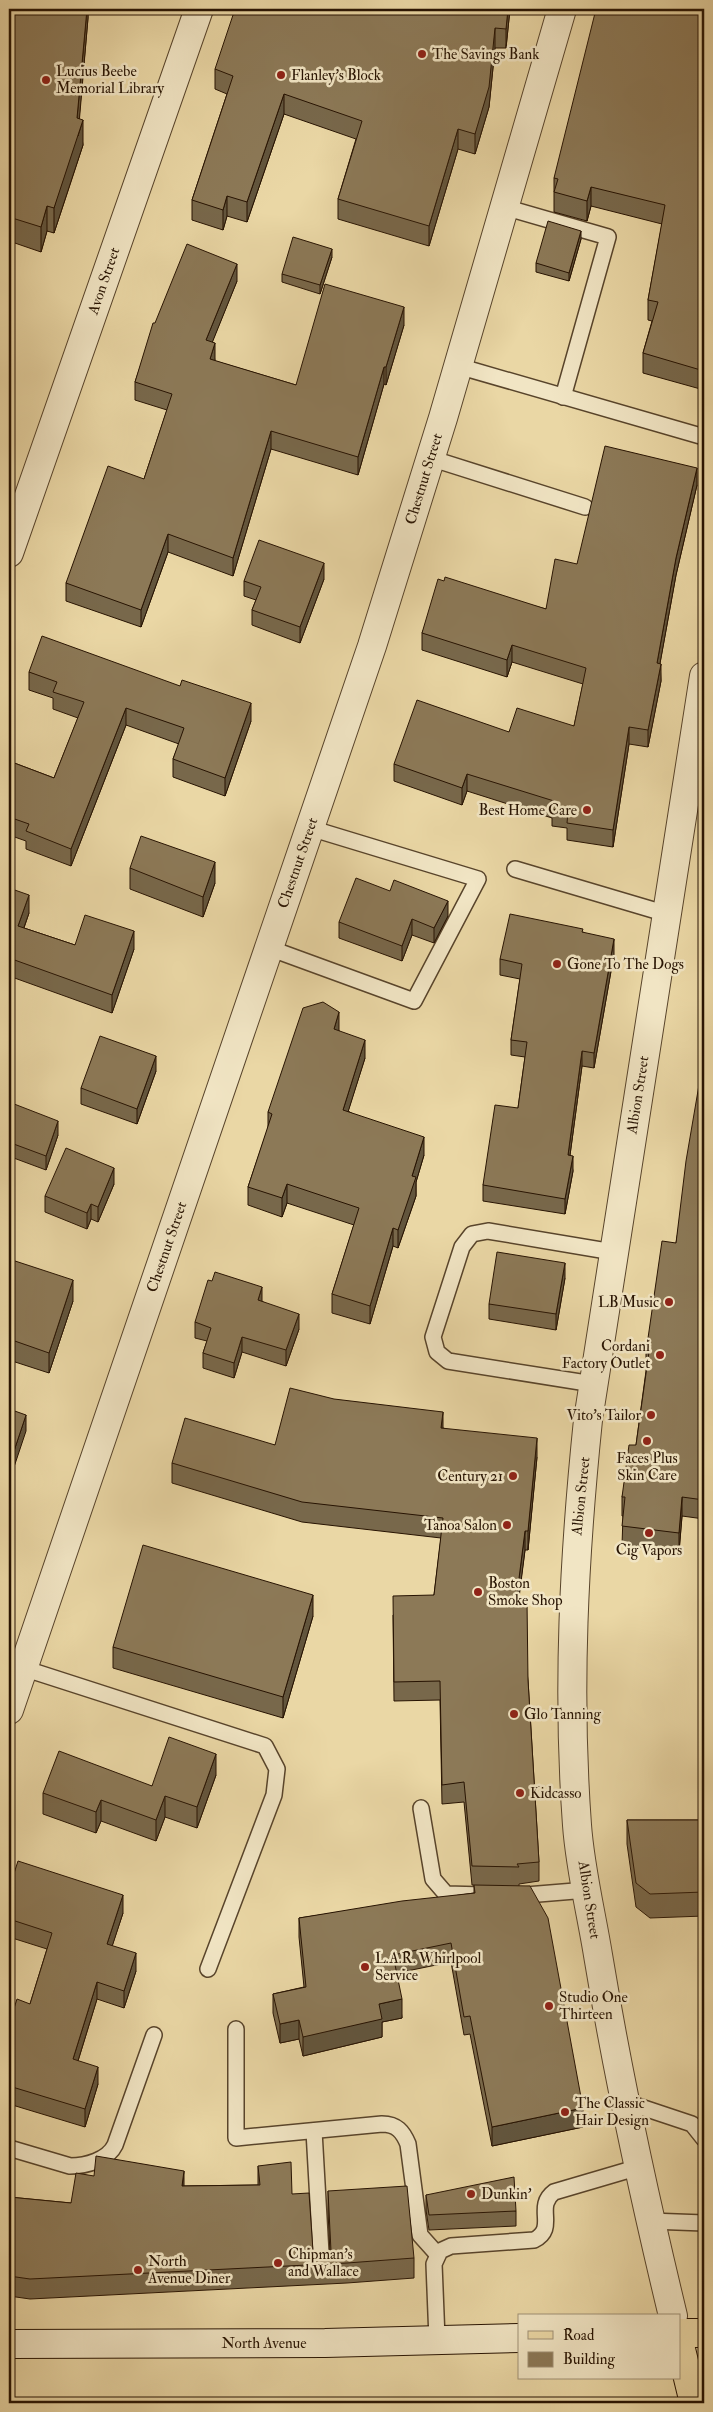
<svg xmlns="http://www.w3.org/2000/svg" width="713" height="2412" font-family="'IM FELL Double Pica',serif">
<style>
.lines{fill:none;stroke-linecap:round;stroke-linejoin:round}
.service-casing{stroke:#58442b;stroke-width:18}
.minor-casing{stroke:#58442b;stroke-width:30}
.tertiary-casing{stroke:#58442b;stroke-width:30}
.secondary-casing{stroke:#271302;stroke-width:30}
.primary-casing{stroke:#271302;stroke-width:30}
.service{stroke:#f1e5c4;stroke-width:15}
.minor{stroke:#f1e5c4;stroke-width:28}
.tertiary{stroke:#f1e5c4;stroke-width:28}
.secondary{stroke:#f1e5c4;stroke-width:28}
.primary{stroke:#ead7a5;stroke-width:28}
.wall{fill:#78684b;stroke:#271302}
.shaded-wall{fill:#62553d;stroke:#271302}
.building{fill:#8c7957;stroke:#271302}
.poi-dot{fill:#8f2418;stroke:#f1e5c4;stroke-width:2}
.labels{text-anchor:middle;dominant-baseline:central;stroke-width:5;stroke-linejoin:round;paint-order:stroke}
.poi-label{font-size:15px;fill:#271302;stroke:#f1e5c4;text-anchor:start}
.street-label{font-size:15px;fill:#271302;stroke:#f1e5c4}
</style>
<rect width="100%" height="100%" fill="#ead7a5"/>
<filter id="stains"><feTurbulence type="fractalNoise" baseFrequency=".004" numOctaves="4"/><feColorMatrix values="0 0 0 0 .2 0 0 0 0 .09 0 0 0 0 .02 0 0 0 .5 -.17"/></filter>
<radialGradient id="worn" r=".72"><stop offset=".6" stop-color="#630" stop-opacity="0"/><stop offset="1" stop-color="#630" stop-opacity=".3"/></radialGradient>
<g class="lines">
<g class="service-casing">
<g id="service">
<path d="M504,207L608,237L563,397"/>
<path d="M458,366L704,437"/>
<path d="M430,458L585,507"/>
<path d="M515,869L667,914"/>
<path d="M269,948L414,1001L478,879L310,828"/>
<path d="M593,1384L448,1361L437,1352L433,1337L462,1247L472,1234L488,1231L613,1252"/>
<path d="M23,1668L265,1746L277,1769L274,1795L208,1969"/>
<path d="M421,1808L433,1879L446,1894L484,1895"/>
<path d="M514,1896L587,1890"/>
<path d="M236,2029V2138L382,2124C397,2124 403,2132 408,2144L420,2235L437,2254"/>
<path d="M626,2102L692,2124L704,2139"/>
<path d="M314,2131L322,2271"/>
<path d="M9,2148L70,2166C86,2166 108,2160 115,2145L154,2035"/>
<path d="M650,2221L704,2223"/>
<path d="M437,2339L434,2264L440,2251L451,2246L534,2240C558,2228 534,2207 554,2192L639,2167"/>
</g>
</g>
<g class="minor-casing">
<g id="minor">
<path d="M9,553L199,9"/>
<path d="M9,1710L372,646L443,418L562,9"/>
</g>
</g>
<g class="tertiary-casing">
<path id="tertiary" d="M673,2316C644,2196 618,2076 598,1955C591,1912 580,1868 577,1825C567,1688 574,1556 588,1420L704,676"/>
</g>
<g class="secondary-casing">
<path id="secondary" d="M9,2344L325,2343L519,2338"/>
</g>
<g class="primary-casing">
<g id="primary">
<path d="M679,2333H704"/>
<path d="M679,2341L694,2403"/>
</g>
</g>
<use href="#service" class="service"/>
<use href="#minor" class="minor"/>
<use href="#tertiary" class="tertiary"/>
<use href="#secondary" class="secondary"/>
<use href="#primary" class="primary"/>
</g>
<g class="wall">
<path d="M9,9H88V18L79,119L83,145L54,233L47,231L41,252L9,241Z"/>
<path d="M510,9L506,48H495L489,107L475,154L458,149L429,246L338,219V199L356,139L284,114L247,222L227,216L223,230L192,220V200L227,94L215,89V69Z"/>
<path d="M704,9V390L643,373V353L652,321L648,320V300L662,224L591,206L587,221L554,212V178Z"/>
<path d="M581,239L569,281L536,272V263Z"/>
<path d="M332,257L320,294L282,282V274Z"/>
<path d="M237,281L212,342L215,361L296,385L404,325L386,385L384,384L358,475L271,449L233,576L168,552L141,627L66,601V583L144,479L167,410L135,400V382L155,323Z"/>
<path d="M697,485L676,575L660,663L661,681L648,747L629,744L613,847L567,840V828L552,826V818L467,791L462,805L394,781V764L509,732L574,726L583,684L512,662L507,677L422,650V633L444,581L546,609L577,564Z"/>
<path d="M324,579L300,643L252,625V610L256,600L244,596V581Z"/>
<path d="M29,672L251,721L225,796L173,777V759L179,744L126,725L71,866L26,849V841L9,835V761L54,778L78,718L53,709V698L29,690Z"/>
<path d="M130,868L215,883L203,917L130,889Z"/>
<path d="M9,888L29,913L24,928L75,945L134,949L112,1013L9,976Z"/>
<path d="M448,916L434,943L412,935L402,961L339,938V922Z"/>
<path d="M583,932L614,954L594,1068L582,1066L570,1155L573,1171L565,1214L483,1201V1185L518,1108L525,1057L511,1055V1040L520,979L500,975V959Z"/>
<path d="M339,1030V1031L365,1058L348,1111L424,1155L416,1182V1196L398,1248L393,1246L370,1324L332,1313V1294L354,1225L287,1203L282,1217L248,1205V1187L268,1128V1112Z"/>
<path d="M156,1071L137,1124L81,1104V1088Z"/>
<path d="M704,1080V1519L682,1516L679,1552L622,1545L623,1516H622V1497L636,1445L646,1371V1352L676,1243Z"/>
<path d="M9,1102L58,1135L46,1170L11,1157V1150L9,1149Z"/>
<path d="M114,1184L98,1222L91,1219L87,1229L45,1212V1196Z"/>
<path d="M9,1259L73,1301L49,1373L9,1360Z"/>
<path d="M565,1278L556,1330L489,1319V1304Z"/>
<path d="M262,1301L299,1329L286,1366L242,1352L234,1378L203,1368V1353L207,1341L195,1338V1322Z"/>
<path d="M443,1428L537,1457L528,1550H525L518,1602L528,1680L539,1862V1881L519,1884V1886L583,2127L492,2146L470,2034L464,2035L451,1962L397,1973L402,2018L382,2022V2037L303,2056L299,2039L280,2043L273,2013V1994L304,1987L299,1937V1918L474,1893V1885H472L464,1802L442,1804L440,1700L394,1701L393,1615L434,1595L441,1538L302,1522L172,1483V1463L275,1445Z"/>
<path d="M313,1616L283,1718L113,1668V1647Z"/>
<path d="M704,1650V1939V1916L650,1918L636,1907L627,1844V1820H703Z"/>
<path d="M216,1775L197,1828L165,1817L156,1841L101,1821L96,1833L43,1814V1793L152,1786Z"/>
<path d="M9,1889L123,1913L112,1946L136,1971L124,2008L97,1999L78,2061L98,2084L85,2127L9,2104V2024L30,2004L47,1949L9,1937Z"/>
<path d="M258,2166L292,2194L314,2256L322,2260L328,2258L330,2253L328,2212V2191L414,2258V2278L347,2283L30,2299L9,2296V2197L71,2203L94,2176L184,2186L258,2185Z"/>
<path d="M426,2195L516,2211V2226L429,2230L426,2210Z"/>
</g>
<g class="shaded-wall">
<path d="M87,9H88V18L78,136L83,120V145L54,233V208L77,118Z"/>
<path d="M508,9H510L506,48V29Z"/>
<path d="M495,28V48L489,107L475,154V134Z"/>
<path d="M284,94V114L247,222V202Z"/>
<path d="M458,129V149L429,246V226Z"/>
<path d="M591,187V206L587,221V201Z"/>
<path d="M227,196V216L223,230V210Z"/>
<path d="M47,206V231L41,252V227Z"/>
<path d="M581,231V239L569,281V273Z"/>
<path d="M332,249V257L320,294V285Z"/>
<path d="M237,264V281L206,358V340Z"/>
<path d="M404,307V325L386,385V367Z"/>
<path d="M215,343V361L210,359Z"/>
<path d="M384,367V384L358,475V457Z"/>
<path d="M271,431V449L233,576V558Z"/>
<path d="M697,468V485L676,575L657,680V663L676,558Z"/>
<path d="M168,534V552L141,627V610Z"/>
<path d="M324,563V579L300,643V627Z"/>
<path d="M512,645V662L507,677V660Z"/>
<path d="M661,664V681L648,747V730Z"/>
<path d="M251,703V721L225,796V778Z"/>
<path d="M126,708V725L71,866V849Z"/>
<path d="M629,727V744L613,847V830Z"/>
<path d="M467,774V791L462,805V788Z"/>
<path d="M215,862V883L203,917V897Z"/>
<path d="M29,895V913L18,944V926Z"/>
<path d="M448,901V916L434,943V928Z"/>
<path d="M412,919V935L402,961V946Z"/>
<path d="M134,931V949L112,1013V995Z"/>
<path d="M614,939V954L594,1068V1053Z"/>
<path d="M339,1012V1030L334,1048V1029Z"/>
<path d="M365,1040V1058L343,1128V1110Z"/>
<path d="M582,1051V1066L568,1170V1155Z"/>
<path d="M156,1056V1071L137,1124V1109Z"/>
<path d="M58,1121V1135L46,1170V1156Z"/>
<path d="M424,1137V1155L416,1182V1196L398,1248V1230L412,1176Z"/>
<path d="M573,1156V1171L565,1214V1199Z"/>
<path d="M114,1168V1184L98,1222V1207Z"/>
<path d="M287,1184V1203L282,1217V1198Z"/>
<path d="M91,1204V1219L87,1229V1213Z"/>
<path d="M393,1228V1246L370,1324V1306Z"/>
<path d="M565,1263V1278L556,1330V1314Z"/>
<path d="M73,1280V1301L49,1373V1353Z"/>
<path d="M262,1287V1302L258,1300Z"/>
<path d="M299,1314V1329L286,1366V1350Z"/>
<path d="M242,1337V1352L234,1378V1363Z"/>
<path d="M443,1412V1431L441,1428Z"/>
<path d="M26,1415V1431L9,1482V1466Z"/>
<path d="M537,1438V1457L528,1550V1531Z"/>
<path d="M682,1497V1516L679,1552V1533Z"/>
<path d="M525,1531V1550L516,1622V1602Z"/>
<path d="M313,1595V1616L283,1718V1697Z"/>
<path d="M216,1754V1775L197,1828V1807Z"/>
<path d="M165,1796V1817L156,1841V1820Z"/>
<path d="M101,1800V1821L96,1833V1812Z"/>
<path d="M123,1895V1913L107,1962V1944Z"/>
<path d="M136,1953V1971L124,2008V1991Z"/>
<path d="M97,1982V1999L73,2077V2059Z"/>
<path d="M402,1999V2018L382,2022V2037L303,2056V2037L379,2004Z"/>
<path d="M299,2020V2039L280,2043V2024Z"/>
<path d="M98,2067V2084L85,2127V2109Z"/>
<path d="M583,2108V2127L492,2146V2127Z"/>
<path d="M184,2171V2191L182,2186Z"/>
</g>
<g class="building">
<path d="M9,9H87L77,118L83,120L54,208L47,206L41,227L9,217Z"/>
<path d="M235,9H508L506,29L495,28L489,87L475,134L458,129L429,226L338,199L362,121L284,94L247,202L227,196L223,210L192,200L233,76L215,69Z"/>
<path d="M596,9H704V371L643,353L658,302L648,300L665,205L591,187L587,201L554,192L558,179L554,178Z"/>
<path d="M548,221L581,231L569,273L536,263Z"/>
<path d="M293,237L332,249L320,285L282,274Z"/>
<path d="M187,244L237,264L206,340L215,343L210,359L296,385L325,284L404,307L386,367H384L358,457L271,431L233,558L168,534L141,610L66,583L108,466L144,479L172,394L135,382L153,323H155Z"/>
<path d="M605,446L697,468L676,558L657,663L661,664L648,730L629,727L613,830L567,823L568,812L552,809L554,801L467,774L462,788L394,764L417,700L509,732L517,708L574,726L586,668L512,645L507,660L422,633L438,579L444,581L445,577L546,609L555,559L577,564Z"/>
<path d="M259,540L324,563L300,627L252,610L261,587L244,581Z"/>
<path d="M42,636L180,686L182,680L251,703L225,778L173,759L184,728L126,708L71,849L26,831L29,824L9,817V761L54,778L84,702L53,692L57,682L29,672Z"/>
<path d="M141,836L215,862L203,897L130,868Z"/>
<path d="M356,878L390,891L394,880L448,901L434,928L412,919L402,946L339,922Z"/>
<path d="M9,888L29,895L18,926L75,945L85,915L134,931L112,995L9,958Z"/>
<path d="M510,914L583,929L582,932L614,939L594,1053L582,1051L568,1155L573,1156L565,1199L483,1185L495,1105L518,1108L527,1042L511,1040L522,964L500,959Z"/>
<path d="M323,1002L339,1012L334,1029L365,1040L343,1110L424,1137L412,1176L416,1177L398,1230L393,1228L370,1306L332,1294L359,1208L287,1184L282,1198L248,1187L272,1114L268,1112L303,1008Z"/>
<path d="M100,1036L156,1056L137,1109L81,1088Z"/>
<path d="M700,1079L704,1080V1500L682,1497L679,1533L622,1526L625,1497H622L629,1445H636L649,1352H646L662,1241L676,1243L686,1161Z"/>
<path d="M9,1102L58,1121L46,1156L11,1143L13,1137L9,1135Z"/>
<path d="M66,1148L114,1168L98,1207L91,1204L87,1213L45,1196Z"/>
<path d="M497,1252L565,1263L556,1314L489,1304Z"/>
<path d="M9,1259L73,1280L49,1353L9,1339Z"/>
<path d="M215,1272L262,1287L258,1300L299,1314L286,1350L242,1337L234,1363L203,1353L211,1328L195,1322L208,1280L212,1281Z"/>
<path d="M290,1388L334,1399L443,1412L441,1428L537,1438L528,1531H525L516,1602H527L528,1680L539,1862L517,1864L519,1867L472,1866L464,1782L442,1785L440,1681L394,1682L393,1596L434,1595L443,1518L302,1502L172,1463L185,1418L275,1445Z"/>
<path d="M9,1409L26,1415L9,1466Z"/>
<path d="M143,1545L313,1595L283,1697L113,1647Z"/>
<path d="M704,1650V1916V1892L650,1894L636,1883L627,1820H703Z"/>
<path d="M169,1737L216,1754L197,1807L165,1796L156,1820L101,1800L96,1812L43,1793L59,1751L152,1786Z"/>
<path d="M18,1861L123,1895L107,1944L136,1953L124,1991L97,1982L73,2059L98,2067L85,2109L9,2086V2072L14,2053L9,2052V2024L17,1999L30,2004L52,1933L9,1919V1889Z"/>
<path d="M474,1885L530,1886L548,1918L583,2108L492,2127L470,2016L464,2017L451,1943L393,1955L402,1999L379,2004L382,2019L303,2037L299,2020L280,2024L273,1994L306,1987L299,1918L402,1901L475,1893Z"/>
<path d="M96,2156L184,2171L182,2186L260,2185L258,2166L291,2162L292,2194L309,2193L313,2251L314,2256L322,2260L328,2258L331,2251L328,2191L407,2186L414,2258L347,2263L30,2279L9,2276V2197L71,2203L76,2173L94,2176Z"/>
<path d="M514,2177L516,2211L429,2215L426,2195Z"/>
</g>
<g class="poi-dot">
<circle cx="422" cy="54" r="5"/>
<circle cx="281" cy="75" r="5"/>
<circle cx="46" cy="80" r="5"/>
<circle cx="587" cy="810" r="5"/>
<circle cx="557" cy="964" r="5"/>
<circle cx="669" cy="1302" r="5"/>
<circle cx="660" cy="1355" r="5"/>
<circle cx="651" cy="1415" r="5"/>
<circle cx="647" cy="1441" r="5"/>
<circle cx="513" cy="1476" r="5"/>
<circle cx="507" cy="1525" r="5"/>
<circle cx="649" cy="1533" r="5"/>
<circle cx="478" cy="1592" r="5"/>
<circle cx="514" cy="1714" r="5"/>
<circle cx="520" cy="1793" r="5"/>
<circle cx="365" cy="1967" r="5"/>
<circle cx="549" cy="2006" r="5"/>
<circle cx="565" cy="2112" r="5"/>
<circle cx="471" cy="2194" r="5"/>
<circle cx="278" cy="2263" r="5"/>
<circle cx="138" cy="2270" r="5"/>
</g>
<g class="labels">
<g class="poi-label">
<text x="432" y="54">The Savings Bank</text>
<text x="56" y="71">Lucius Beebe<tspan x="56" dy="17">Memorial Library</tspan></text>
<text x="291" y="75">Flanley's Block</text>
<text x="577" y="810" text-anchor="end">Best Home Care</text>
<text x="567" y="964">Gone To The Dogs</text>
<text x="659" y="1302" text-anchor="end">LB Music</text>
<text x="650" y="1346" text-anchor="end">Cordani<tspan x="650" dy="17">Factory Outlet</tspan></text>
<text x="641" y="1415" text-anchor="end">Vito's Tailor</text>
<text x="647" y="1458" text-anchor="middle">Faces Plus<tspan x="647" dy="17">Skin Care</tspan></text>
<text x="503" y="1476" text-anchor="end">Century 21</text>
<text x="497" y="1525" text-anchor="end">Tanoa Salon</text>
<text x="649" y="1550" text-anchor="middle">Cig Vapors</text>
<text x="488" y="1583">Boston<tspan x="488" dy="17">Smoke Shop</tspan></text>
<text x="524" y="1714">Glo Tanning</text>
<text x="530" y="1793">Kidcasso</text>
<text x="375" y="1958">L.A.R. Whirlpool<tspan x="375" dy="17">Service</tspan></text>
<text x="559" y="1997">Studio One<tspan x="559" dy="17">Thirteen</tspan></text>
<text x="575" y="2103">The Classic<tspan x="575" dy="17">Hair Design</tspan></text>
<text x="481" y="2194">Dunkin'</text>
<text x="288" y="2254">Chipman's<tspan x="288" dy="17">and Wallace</tspan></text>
<text x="148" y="2261">North<tspan x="148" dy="17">Avenue Diner</tspan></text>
</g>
<g class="street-label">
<text transform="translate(104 281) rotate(-71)">Avon Street</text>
<text transform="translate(424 479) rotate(-73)">Chestnut Street</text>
<text transform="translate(298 863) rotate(-71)">Chestnut Street</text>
<text transform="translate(638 1095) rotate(-81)">Albion Street</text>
<text transform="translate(167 1247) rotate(-71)">Chestnut Street</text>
<text transform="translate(581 1496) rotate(-84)">Albion Street</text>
<text transform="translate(589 1900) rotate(81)">Albion Street</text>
<text x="264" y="2343">North Avenue</text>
</g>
</g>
<rect width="713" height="2412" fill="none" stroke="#ead7a5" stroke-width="30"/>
<rect x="10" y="10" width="693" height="2392" fill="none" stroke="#271302" stroke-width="2.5"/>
<rect x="15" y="15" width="683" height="2382" fill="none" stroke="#271302"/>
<rect x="518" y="2314" width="162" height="65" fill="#f1e5c4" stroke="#a09176"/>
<rect x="528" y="2331" width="25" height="8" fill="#ead7a5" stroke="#a09176"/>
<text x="563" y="2340" font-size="15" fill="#271302">Road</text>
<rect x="528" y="2352" width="25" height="15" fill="#8c7957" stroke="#a09176"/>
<text x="563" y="2364" font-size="15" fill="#271302">Building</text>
<rect width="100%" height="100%" filter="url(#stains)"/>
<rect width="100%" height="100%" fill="url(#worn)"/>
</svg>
